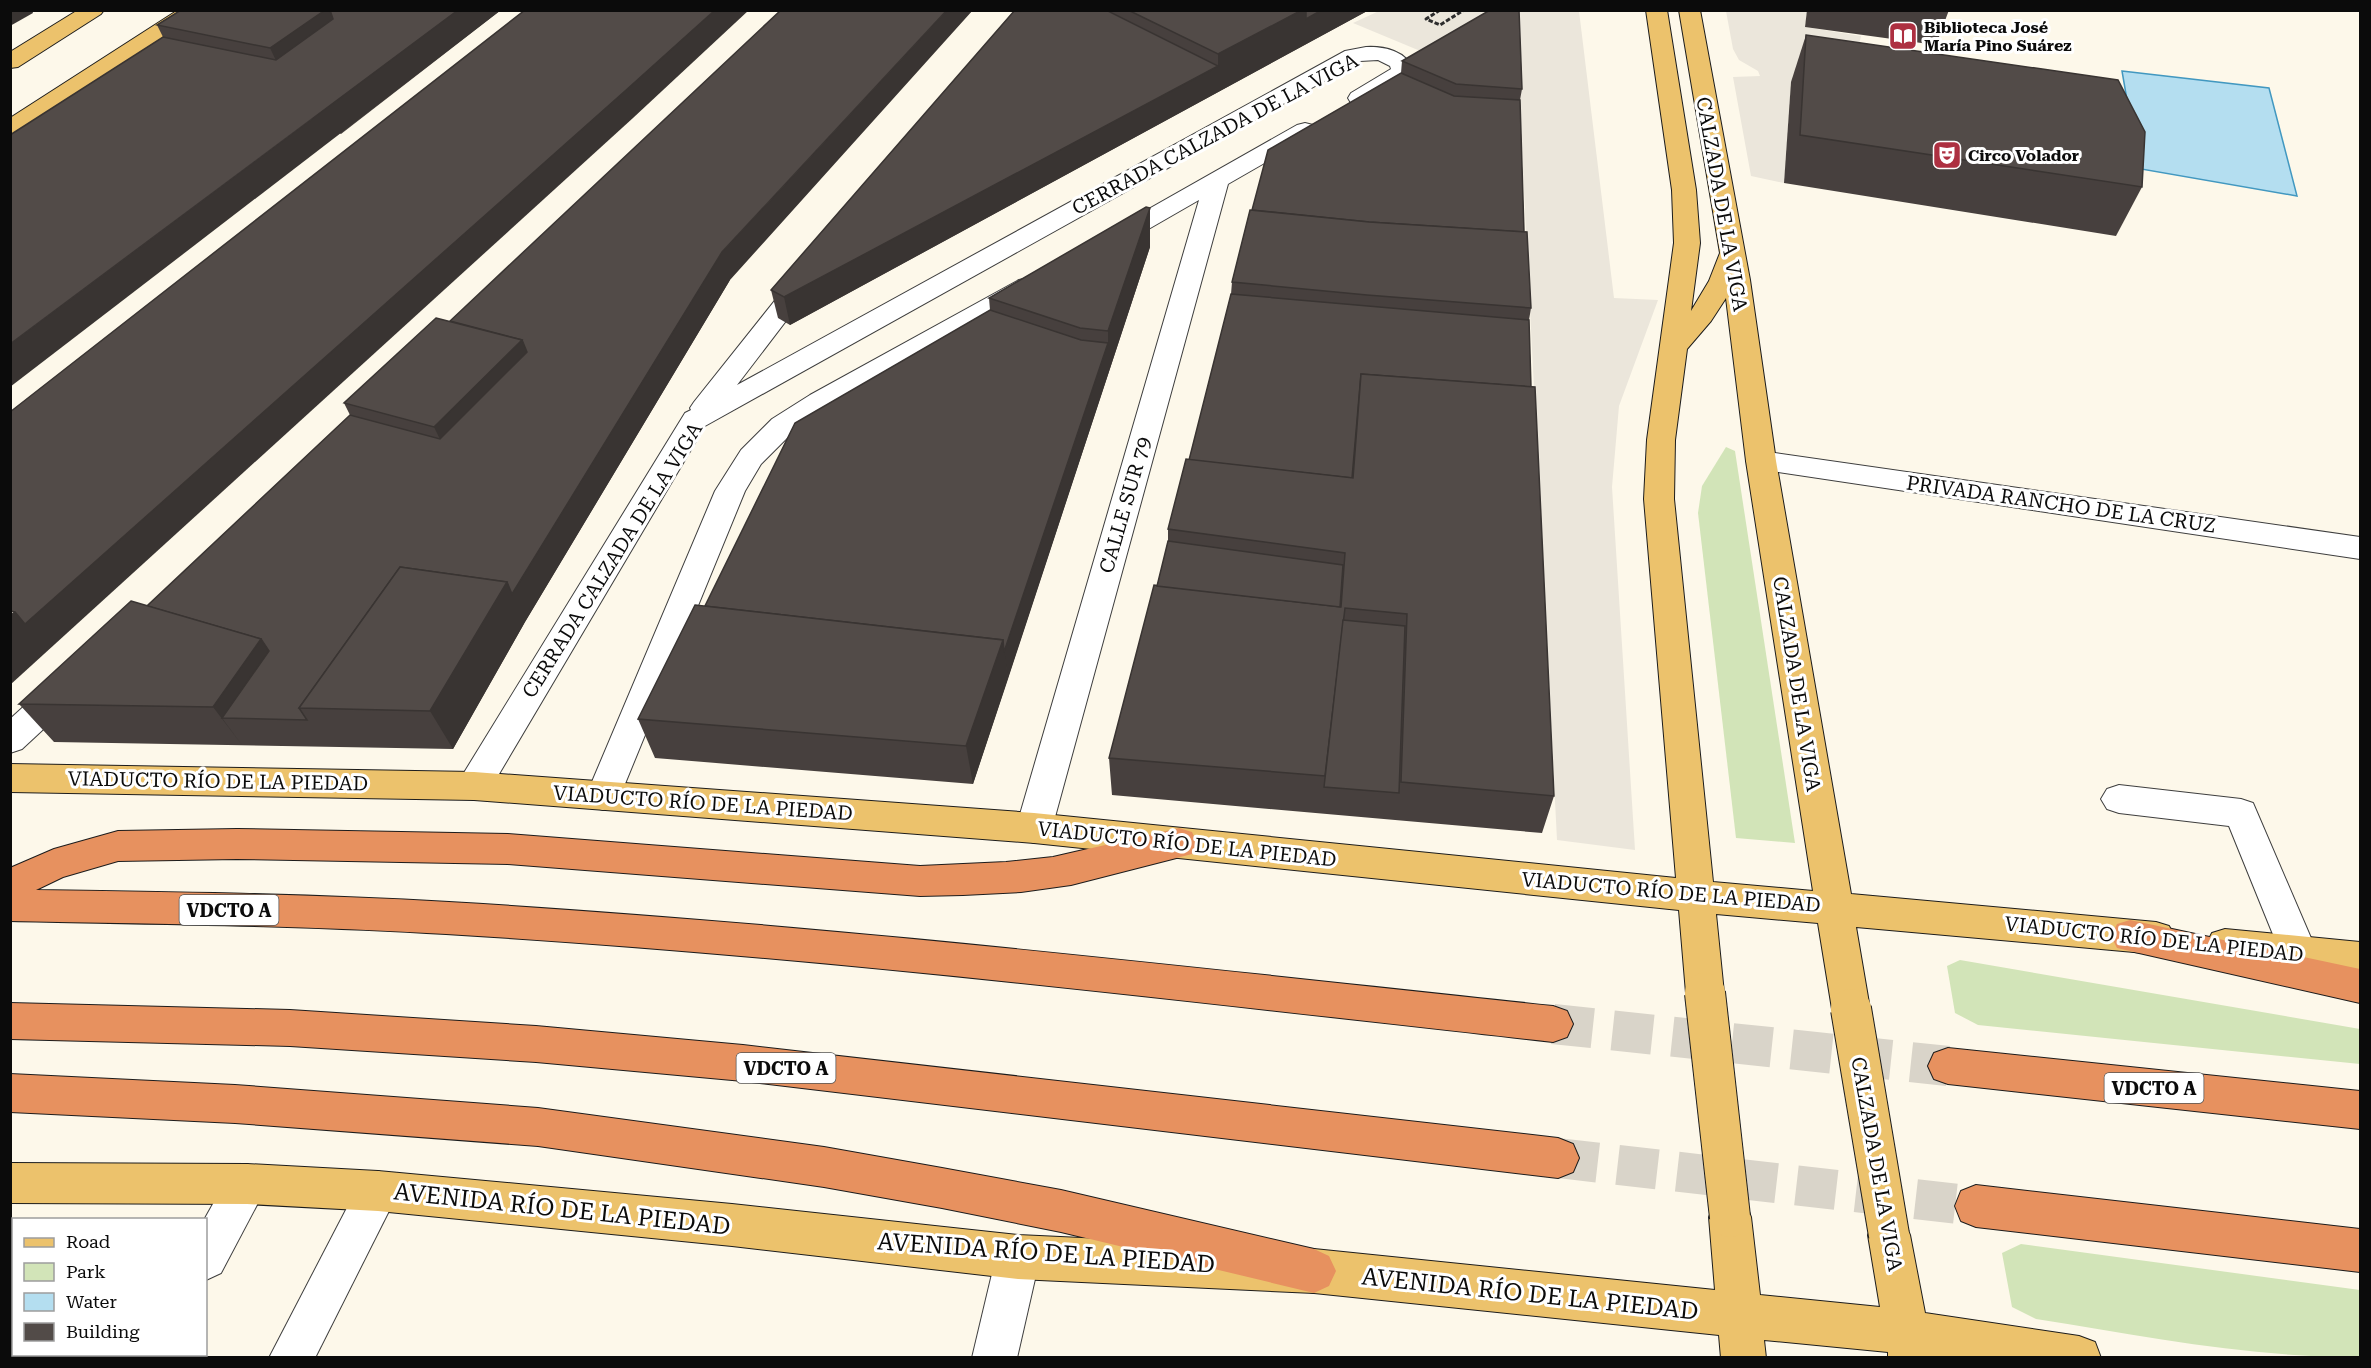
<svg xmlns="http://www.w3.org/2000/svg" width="2371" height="1368" font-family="'Roboto Serif',serif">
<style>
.green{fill:#d2e4b8}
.plaza{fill:#ebe6db}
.water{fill:#b4def0;stroke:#4298c0;stroke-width:1.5}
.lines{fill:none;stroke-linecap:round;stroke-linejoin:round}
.highway-tunnel{stroke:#d9d4c9;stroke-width:40;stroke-dasharray:40 20;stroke-linecap:butt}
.minor-casing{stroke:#3e3e3e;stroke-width:2}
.major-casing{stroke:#1c1c1c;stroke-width:2}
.highway-casing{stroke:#1c1c1c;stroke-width:2}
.path{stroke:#2d2d2d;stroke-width:3;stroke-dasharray:4.5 2;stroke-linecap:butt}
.minor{fill:#fff;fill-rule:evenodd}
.major{fill:#ecc26c;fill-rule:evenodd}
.highway{fill:#e7915f;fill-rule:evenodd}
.major-bridge-casing{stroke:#1c1c1c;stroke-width:42;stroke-linecap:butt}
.major-bridge{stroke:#ecc26c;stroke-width:40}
.wall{fill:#47403e}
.shaded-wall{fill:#393432}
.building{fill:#524b48;stroke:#393432;stroke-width:1.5}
.labels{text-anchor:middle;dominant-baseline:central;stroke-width:6;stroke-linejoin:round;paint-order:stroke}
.far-poi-label{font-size:16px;font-weight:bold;fill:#0b0b0b;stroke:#fff;text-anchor:start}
.shield{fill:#fff;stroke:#545454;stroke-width:1.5}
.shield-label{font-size:18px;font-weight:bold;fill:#0b0b0b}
.street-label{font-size:20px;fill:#0b0b0b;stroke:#fff}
.near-street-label{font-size:24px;fill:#0b0b0b;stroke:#fff}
</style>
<rect width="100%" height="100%" fill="#fdf8ea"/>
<g class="green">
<path d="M1726,447L1735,451L1795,843L1736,838L1698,513L1702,486Z"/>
<path d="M1960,960L2360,1029V1064L1978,1025L1955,1013L1947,966Z"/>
<path d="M2021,1244L2360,1290V1357C2251,1358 2144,1336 2036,1319L2012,1307L2002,1253Z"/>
</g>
<g class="plaza">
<path d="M1379,11H1579L1614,298L1658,300L1619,406L1612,487L1635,850L1557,840L1516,35L1454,65L1353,23Z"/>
<path d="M1726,11H1807L1805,27L1861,36L1849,90L1791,83L1784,183L1751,176L1733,77L1760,76L1758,71L1739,60L1733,49Z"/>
</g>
<path class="water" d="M2122,71L2269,88L2297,196L2118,165L2131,123Z"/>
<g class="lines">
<g class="highway-tunnel">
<path d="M1553,1024L1948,1066"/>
<path d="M1558,1158L1976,1206"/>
</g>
<g class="minor-casing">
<g id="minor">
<path d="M1366,47C1384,46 1407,51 1413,70C1403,84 1368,107 1351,103L1348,98L1351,93L1391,69L1390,66L1378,60L1360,61L705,426L486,796L474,800L462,796L457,786L462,776L685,413L691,410L690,408L694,402L796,274L805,271L814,274L818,279L737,385L1345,51Z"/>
<path d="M1305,123L1313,125L1317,130L1313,135L1228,184L1052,828L1047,838L1034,843L1021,838L1016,828L1199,200L1119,246L1110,249L1101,246L1097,241L1101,236L1297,125Z"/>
<path d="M1028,278L1037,280L1041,286L1037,292L830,407L792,433L761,464L745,491L620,796L615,806L603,810L591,806L586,796L715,491L741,450L772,419L810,395L1019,280Z"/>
<path d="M1761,451L2360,537V559L1751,468L1746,461L1751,454Z"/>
<path d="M66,675L78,679L83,688L78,697L22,749L10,753V719L54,679Z"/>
<path d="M2119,785L2241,799L2253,803L2317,952L2311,964L2298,969L2285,964L2229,826L2119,813L2107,809L2101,799L2107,789Z"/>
<path d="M247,1164L262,1170L268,1184L221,1273L206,1280L204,1220L232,1170Z"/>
<path d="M378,1171L393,1177L399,1191L315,1358H269L363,1177Z"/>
<path d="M1018,1235L1033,1242L1040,1257L1017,1358H972L996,1257L1003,1242Z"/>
<path d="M127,1354H172L171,1358H126Z"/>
</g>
</g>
<g class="major-casing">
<g id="major">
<path d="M78,10H104L101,14L18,67L10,68V52Z"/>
<path d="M178,10H203L18,134L10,136V118Z"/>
<path d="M1646,10H1667L1696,190L1700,243L1691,311L1709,281L1720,253L1679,10H1700L1750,280L1776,461L1851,894L2156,922L2169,926L2175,938L2169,950L2156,954L1856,927L1870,1009L1865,1021L1851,1026L1837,1021L1832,1009L1818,923L1716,914L1724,993L1719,1005L1705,1010L1691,1005L1686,993L1679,910L1034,843L474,800L10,792V764L474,772L1034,813L1676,878L1644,499L1647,440L1674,243L1672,190ZM1726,298L1746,461L1813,891L1713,882L1674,499L1675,440L1687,349L1711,321Z"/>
<path d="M2225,929L2360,942V975L2225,961L2212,957L2206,945L2212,933Z"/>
<path d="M10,1163L247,1164L378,1171L732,1204L1018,1235L1314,1249L1715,1290L1709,1217L1715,1202L1730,1196L1745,1202L1751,1217L1760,1295L1880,1307L1868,1235L1874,1220L1889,1214L1904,1220L1910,1235L1925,1313L2079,1336L2095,1342L2101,1358H1888V1352L1764,1340L1766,1358H1721L1719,1335L1314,1293L1018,1279L732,1246L378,1211L247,1204L10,1203Z"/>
</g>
</g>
<g class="highway-casing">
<g id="highway">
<path d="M1179,828L1192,832L1197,843L1192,854L1071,885L1021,892L963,895L920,896L508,864L237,859L118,861L63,877L36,890C174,892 311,894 449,902C818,924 1185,967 1553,1006L1567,1011L1573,1024L1567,1037L1553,1042C1185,1001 816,956 446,934C301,925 156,924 10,921V868L54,849L118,831L237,829L508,834L920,866L1006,862L1053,857Z"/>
<path d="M2130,920L2360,969V1003L2117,948L2111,936L2117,924Z"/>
<path d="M10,1003L290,1010L536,1026L743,1045L1558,1138L1573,1144L1579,1158L1573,1172L1558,1178L743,1081L536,1062L290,1046L10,1039Z"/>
<path d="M1948,1048L2360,1091V1129L1948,1084L1934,1079L1928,1066L1934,1053Z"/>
<path d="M10,1074L235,1085L538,1108L824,1147L942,1168L1061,1190L1314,1249L1329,1256L1336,1271L1329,1286L1314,1293L1061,1232L942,1208L824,1187L538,1146L235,1123L10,1112Z"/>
<path d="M1976,1185L2360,1229V1272L1976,1227L1961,1221L1955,1206L1961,1191Z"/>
</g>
</g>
<path class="path" d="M1440,10L1426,19L1440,25L1464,10"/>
<use href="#minor" class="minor"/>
<use href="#major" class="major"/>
<use href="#highway" class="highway"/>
<g class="major-bridge-casing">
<g id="major-bridge">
<path d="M1705,993L1730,1217"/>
<path d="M1851,1009L1889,1235"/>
</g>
</g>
<use href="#major-bridge" class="major-bridge"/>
</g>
<g class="wall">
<path d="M181,10H501L341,134L163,37L157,25Z"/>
<path d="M1015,10H1369L790,325L778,318L771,290Z"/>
<path d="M1807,10H1949L1936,45L1805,27Z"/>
<path d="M1806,35L2142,187L2116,236L1784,183L1791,82Z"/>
<path d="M1402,61L1522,89L1520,100L1524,232L1531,308L1529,320L1531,387L1554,796L1542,833L1112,795L1109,758L1157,586L1168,541V529L1189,460L1231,294L1232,282L1252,210L1401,73Z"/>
<path d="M1150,208V247L973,784L655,758L638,719L705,606L990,310L989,298Z"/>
<path d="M730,280L525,622L453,749L54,742L19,704L147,606L350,415L344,403L450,321Z"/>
</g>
<g class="shaded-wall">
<path d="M10,10H32L33,13L10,26Z"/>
<path d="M325,10H330L345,45L288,86L270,48Z"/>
<path d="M458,10H501L10,387V344Z"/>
<path d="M715,10H749L633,118L10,685V615Z"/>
<path d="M947,10H973L730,280L525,622L453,749L430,711L507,582L722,252Z"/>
<path d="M1302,10H1369L790,325L784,297L1218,66V54Z"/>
<path d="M1150,208V247L1008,679L1004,652L1108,343V331Z"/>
<path d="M522,340L538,380L453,466L434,427Z"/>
<path d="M261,639L287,678L222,718L242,745L213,707Z"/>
<path d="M1003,640L1008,679L973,784L966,746Z"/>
</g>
<g class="building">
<path d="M181,10H325L270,48L157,25Z"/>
<path d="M330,10H458L10,344V135L163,37L276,60L333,19Z"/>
<path d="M525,10H715L625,91L25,624L15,612L10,611V412Z"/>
<path d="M781,10H947L722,252L512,594L507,582L400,567L299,708L307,720L222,718L269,651L261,639L147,606L350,415L440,439L527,352L522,340L450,321Z"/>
<path d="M1015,10H1106L1218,66L784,297L771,290Z"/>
<path d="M1128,10H1302L1218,54Z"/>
<path d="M1306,10H1322L1306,19Z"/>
<path d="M1490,10H1519L1522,89L1456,84L1402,61Z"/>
<path d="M1806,35L2118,80L2145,132L2142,187L1800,135Z"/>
<path d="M1401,73L1454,96L1520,100L1524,232L1369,222L1252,210L1268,150Z"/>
<path d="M1146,207L1150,208L1108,331L1080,328L989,298Z"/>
<path d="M1250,210L1369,222L1527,232L1531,308L1367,295L1232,282Z"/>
<path d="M1231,294L1529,320L1531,387L1361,374L1352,478L1189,460Z"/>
<path d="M990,310L1081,340L1108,343L1004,652L1003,640L705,606L795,423Z"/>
<path d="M436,318L522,340L434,427L344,403Z"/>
<path d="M1361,374L1535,387L1554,796L1401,782L1407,614L1345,608L1325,776L1109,758L1154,585L1341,607L1345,553L1168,529L1186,459L1353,478Z"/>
<path d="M1168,541L1343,565L1340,607L1157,586Z"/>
<path d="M400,567L507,582L430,711L299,708Z"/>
<path d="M131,601L261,639L213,707L19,704Z"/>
<path d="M695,605L1003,640L966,746L638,719Z"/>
<path d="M1343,620L1405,626L1399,793L1324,787Z"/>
</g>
<defs>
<g id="library-square" transform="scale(1.5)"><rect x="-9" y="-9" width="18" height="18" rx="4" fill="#ad3041" stroke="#fff"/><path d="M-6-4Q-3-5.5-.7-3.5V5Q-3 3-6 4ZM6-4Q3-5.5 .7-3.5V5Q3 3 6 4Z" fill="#fff"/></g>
<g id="theatre-square" transform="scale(1.5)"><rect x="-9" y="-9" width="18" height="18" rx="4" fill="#ad3041" stroke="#fff"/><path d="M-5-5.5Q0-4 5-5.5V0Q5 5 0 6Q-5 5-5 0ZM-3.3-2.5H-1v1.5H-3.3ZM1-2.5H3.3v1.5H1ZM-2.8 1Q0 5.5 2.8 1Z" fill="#fff"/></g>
</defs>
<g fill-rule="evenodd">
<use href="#library-square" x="1903" y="36"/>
<use href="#theatre-square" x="1947" y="155"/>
</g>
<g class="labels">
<g class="far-poi-label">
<text x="1924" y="27">Biblioteca José<tspan x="1924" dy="18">María Pino Suárez</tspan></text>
<text x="1968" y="155">Circo Volador</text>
</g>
<g class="shield">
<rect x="179.5" y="895" width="99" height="30" rx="4.5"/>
<rect x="736.5" y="1053" width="99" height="30" rx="4.5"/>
<rect x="2104.5" y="1073" width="99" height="30" rx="4.5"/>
</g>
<g class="shield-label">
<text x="229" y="910">VDCTO A</text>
<text x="786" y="1068">VDCTO A</text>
<text x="2154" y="1088">VDCTO A</text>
</g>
<g class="street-label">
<text transform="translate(1215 134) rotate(-28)">CERRADA CALZADA DE LA VIGA</text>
<text transform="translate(1722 204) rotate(80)">CALZADA DE LA VIGA</text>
<text transform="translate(2061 504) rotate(8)">PRIVADA RANCHO DE LA CRUZ</text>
<text transform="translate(1125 505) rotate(-74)">CALLE SUR 79</text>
<text transform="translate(612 560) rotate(-58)">CERRADA CALZADA DE LA VIGA</text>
<text transform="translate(1797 684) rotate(81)">CALZADA DE LA VIGA</text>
<text transform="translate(218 781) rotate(1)">VIADUCTO RÍO DE LA PIEDAD</text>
<text transform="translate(703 803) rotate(4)">VIADUCTO RÍO DE LA PIEDAD</text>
<text transform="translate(1187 844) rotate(6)">VIADUCTO RÍO DE LA PIEDAD</text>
<text transform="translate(1671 892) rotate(5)">VIADUCTO RÍO DE LA PIEDAD</text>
<text transform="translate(2154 939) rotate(6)">VIADUCTO RÍO DE LA PIEDAD</text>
<text transform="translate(1877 1164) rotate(80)">CALZADA DE LA VIGA</text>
</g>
<g class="near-street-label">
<text transform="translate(562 1209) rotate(6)">AVENIDA RÍO DE LA PIEDAD</text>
<text transform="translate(1046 1253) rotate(4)">AVENIDA RÍO DE LA PIEDAD</text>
<text transform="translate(1530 1294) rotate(6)">AVENIDA RÍO DE LA PIEDAD</text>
</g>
</g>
<rect width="2371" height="1368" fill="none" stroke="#0b0b0b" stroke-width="24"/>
<rect x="12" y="1218" width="195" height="138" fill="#ffffff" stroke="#9d9d9d" stroke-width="1.5"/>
<rect x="24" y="1238" width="30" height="9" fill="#ecc26c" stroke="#9d9d9d" stroke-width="1.5"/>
<text x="66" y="1248" font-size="18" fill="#0b0b0b">Road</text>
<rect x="24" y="1263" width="30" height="18" fill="#d2e4b8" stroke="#9d9d9d" stroke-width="1.5"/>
<text x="66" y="1278" font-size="18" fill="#0b0b0b">Park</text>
<rect x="24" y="1293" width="30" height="18" fill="#b4def0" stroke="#9d9d9d" stroke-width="1.5"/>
<text x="66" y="1308" font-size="18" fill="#0b0b0b">Water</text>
<rect x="24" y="1323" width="30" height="18" fill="#524b48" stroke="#9d9d9d" stroke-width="1.5"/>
<text x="66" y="1338" font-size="18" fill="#0b0b0b">Building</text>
</svg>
